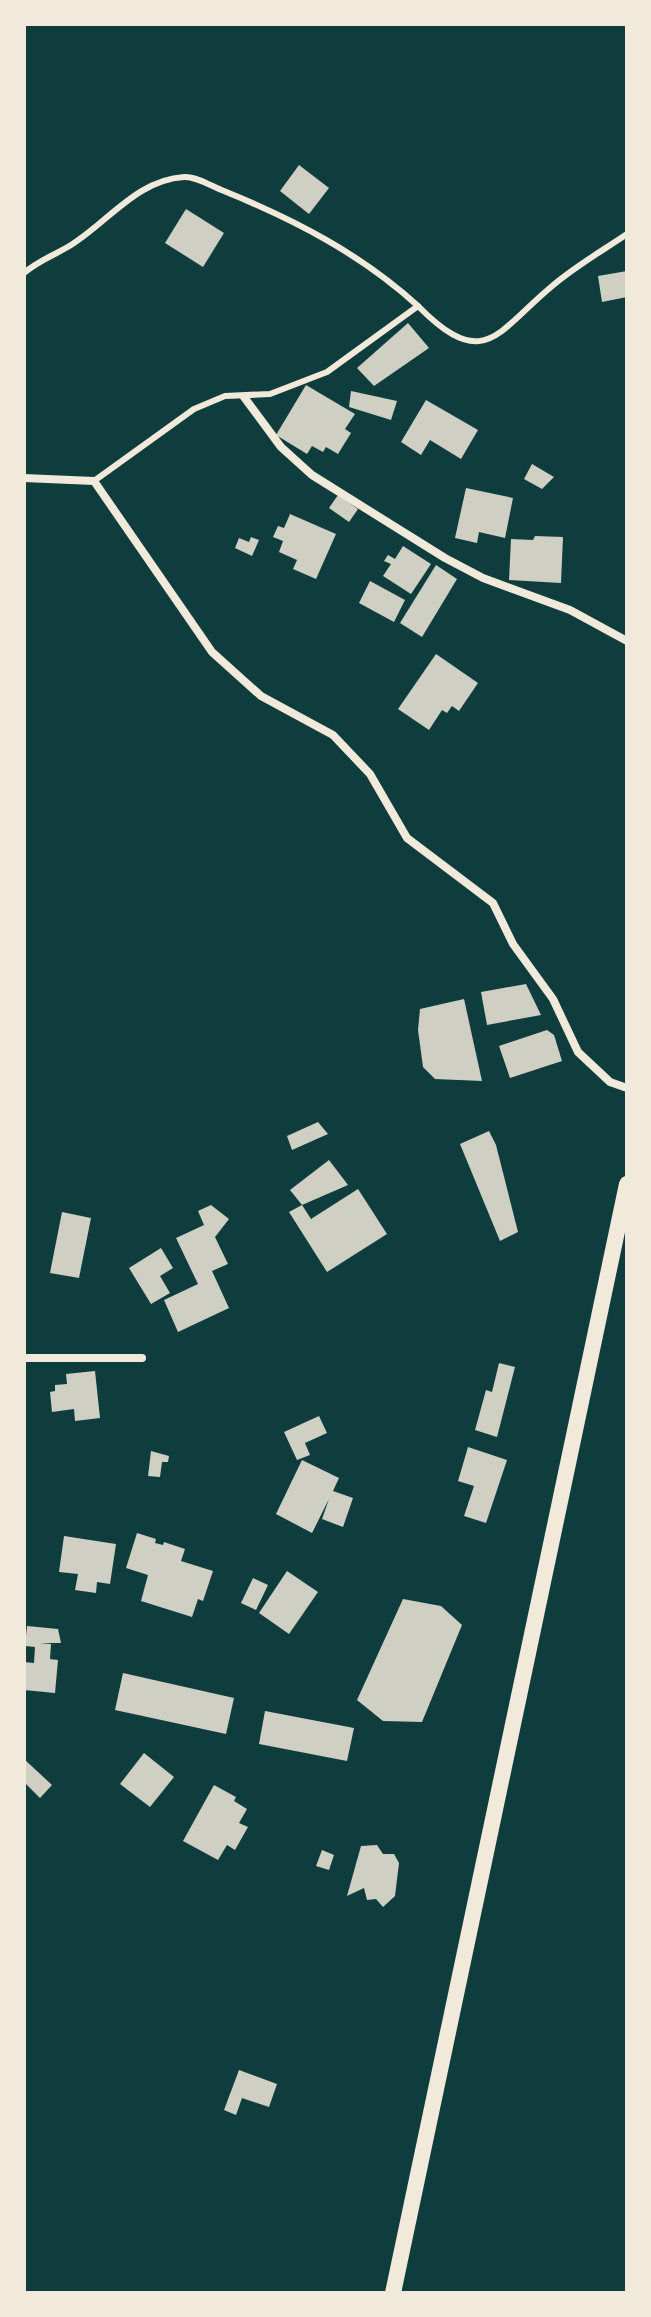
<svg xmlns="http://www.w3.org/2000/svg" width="651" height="2317" font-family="Helvetica,sans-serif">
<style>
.building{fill:#cfcfc3}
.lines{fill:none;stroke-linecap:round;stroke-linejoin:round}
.service{stroke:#f1e9da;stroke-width:6}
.minor{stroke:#f1e9da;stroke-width:8}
.secondary{stroke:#f1e9da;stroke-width:16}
</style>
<rect width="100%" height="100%" fill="#0f3d3e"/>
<g class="building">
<path d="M299,165L329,188L309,214L280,191Z"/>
<path d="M186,209L224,233L203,267L165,243Z"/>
<path d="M627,271V297L602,302L598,276Z"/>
<path d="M408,323L429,348L374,386L357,368Z"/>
<path d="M306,385L355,414L345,429L351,433L338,454L326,447L323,452L312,446L307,454L276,435Z"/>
<path d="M351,391L397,401L391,420L349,407Z"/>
<path d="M426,400L478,430L461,459L430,440L421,455L401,442Z"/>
<path d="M532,464L554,477L542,489L524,479Z"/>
<path d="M466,488L513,498L505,538L479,532L477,543L455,538Z"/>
<path d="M338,495L358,509L349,522L329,508Z"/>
<path d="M290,514L336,534L316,579L293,569L297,560L279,552L283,541L273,537L278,526L284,528Z"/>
<path d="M535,536L563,537L561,583L509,580L511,539L533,540Z"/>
<path d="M251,537L259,540L252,556L235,548L239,538L249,542Z"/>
<path d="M403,546L431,564L411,594L383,576L391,564L384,561L388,555L395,559Z"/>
<path d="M436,565L457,579L422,637L400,623Z"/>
<path d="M370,581L405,600L394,622L359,603Z"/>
<path d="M436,654L478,683L459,711L452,706L447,713L442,710L429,730L398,709Z"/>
<path d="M526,984L541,1015L487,1025L481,992Z"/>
<path d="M464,999L482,1081L435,1079L423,1067L418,1030L420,1009Z"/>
<path d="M547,1030L554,1035L562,1061L510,1078L499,1046Z"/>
<path d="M318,1122L328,1134L292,1150L287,1136Z"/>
<path d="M489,1131L496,1145L518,1232L500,1241L460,1144Z"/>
<path d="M329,1160L348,1185L302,1205L290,1190Z"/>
<path d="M358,1189L387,1234L327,1272L289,1212L302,1205L311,1219Z"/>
<path d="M211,1205L229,1219L215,1237L228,1264L212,1271L229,1308L178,1332L164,1300L198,1284L176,1238L204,1225L198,1211Z"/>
<path d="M62,1212L91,1218L79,1278L50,1273Z"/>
<path d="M161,1248L173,1268L160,1276L170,1293L151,1304L129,1268Z"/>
<path d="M499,1363L515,1367L497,1437L475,1430L486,1390L492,1392Z"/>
<path d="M95,1371L100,1418L75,1421L74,1409L52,1412L50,1392L55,1391V1385L67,1384L66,1374Z"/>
<path d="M319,1416L327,1433L305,1443L310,1455L297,1460L284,1432Z"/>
<path d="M468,1447L507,1460L486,1523L464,1516L474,1486L458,1481Z"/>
<path d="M151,1451L169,1456L168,1462H162L160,1477L148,1476Z"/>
<path d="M302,1460L339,1478L333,1491L353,1498L343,1527L322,1519L329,1499L312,1533L276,1514Z"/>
<path d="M137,1533L156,1539L155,1543L163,1545L164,1542L185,1549L181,1561L213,1571L203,1601L198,1599L192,1617L141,1601L148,1575L126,1568Z"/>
<path d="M64,1536L116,1544L110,1584L97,1582L96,1593L75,1590L78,1574L59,1572Z"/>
<path d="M287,1571L318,1592L289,1634L259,1613Z"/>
<path d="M253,1578L268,1585L256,1610L241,1603Z"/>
<path d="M403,1599L441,1606L462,1625L422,1722L383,1721L357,1700Z"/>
<path d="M27,1626L58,1629L61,1643H40L51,1644L50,1659L58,1660L55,1693L24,1690V1662L34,1663L35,1647L25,1646Z"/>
<path d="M123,1673L234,1698L226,1734L115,1710Z"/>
<path d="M265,1711L354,1728L347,1761L259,1744Z"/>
<path d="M144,1753L174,1777L150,1807L120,1784Z"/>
<path d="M24,1759L52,1785L40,1798L26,1784L24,1787Z"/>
<path d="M214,1785L236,1797L234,1801L247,1809L239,1823L248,1827L235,1850L227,1845L218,1860L183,1841Z"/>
<path d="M377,1845L383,1854H394L399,1863L395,1896L383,1907L376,1899L367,1900L364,1888L347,1896L361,1846Z"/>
<path d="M322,1850L334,1855L329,1870L316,1866Z"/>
<path d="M239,2070L277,2084L269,2107L242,2098L236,2115L224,2110Z"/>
</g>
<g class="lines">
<g class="service">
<path d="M24,273C39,260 55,255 71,245C109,221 137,180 184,177C196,176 213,187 224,191C295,220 361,254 418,306"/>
<path d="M94,481L194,409L225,396L270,394L327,372L418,306C484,373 497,332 551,287C574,267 602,251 627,234"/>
</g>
<g class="minor">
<path d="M244,397L281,447L312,475L445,558L483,578L570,610L627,641"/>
<path d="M24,478L94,481L212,652L261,696L333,735L370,774L407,838L493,903L513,944L553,999L578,1052L610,1082L627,1088"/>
<path d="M24,1358H142"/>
</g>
<path class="secondary" d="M393,2293L627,1184"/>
</g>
<rect width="651" height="2317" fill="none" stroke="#f1e9da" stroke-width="52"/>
</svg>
